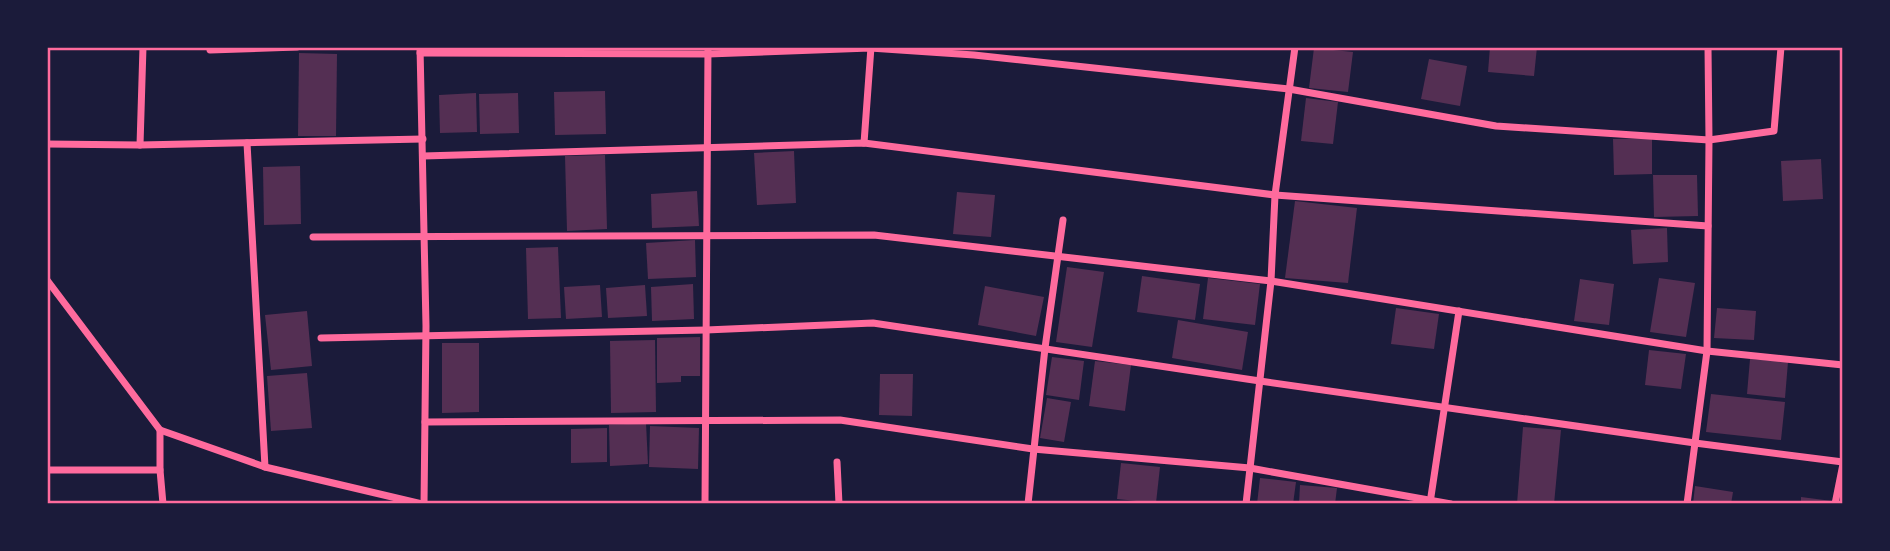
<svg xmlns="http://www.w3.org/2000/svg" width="1890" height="551" font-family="'Open Sans',sans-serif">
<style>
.building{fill:#542f53}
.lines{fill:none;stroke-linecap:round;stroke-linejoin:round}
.minor{stroke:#ff6b9d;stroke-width:7}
.neatline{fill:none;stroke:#ff6b9d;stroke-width:2.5}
</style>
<rect width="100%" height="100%" fill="#1b1b3a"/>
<g class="building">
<path d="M1490,47H1537L1534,76L1488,72Z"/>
<path d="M1314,48L1353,52L1348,92L1309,88Z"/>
<path d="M299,53L337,54L336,136H298Z"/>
<path d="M1429,59L1467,66L1460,106L1421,99Z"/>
<path d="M605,91L606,134L555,135L554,92Z"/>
<path d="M476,93L477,132L440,133L439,95Z"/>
<path d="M518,93L519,133L480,134L479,94Z"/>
<path d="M1306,98L1338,102L1333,144L1301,141Z"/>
<path d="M1652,138V174L1614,175L1613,139Z"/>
<path d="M794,151L796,203L757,205L754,153Z"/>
<path d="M605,155L607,229L567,231L565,156Z"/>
<path d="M1821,159L1823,199L1783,201L1781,161Z"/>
<path d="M300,166L301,224L264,225L263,167Z"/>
<path d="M1653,175H1697L1698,216L1654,217Z"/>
<path d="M697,191L699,226L652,228L651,194Z"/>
<path d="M957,192L995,195L991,237L953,234Z"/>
<path d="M1295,201L1357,208L1348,283L1285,278Z"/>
<path d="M1667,228L1668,262L1633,264L1631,230Z"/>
<path d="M695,240L696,277L648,279L646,243Z"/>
<path d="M558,247L561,318L528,319L526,248Z"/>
<path d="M1067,267L1104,272L1092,347L1056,342Z"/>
<path d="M1142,276L1200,284L1195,320L1137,312Z"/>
<path d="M1208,278L1260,284L1255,325L1203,319Z"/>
<path d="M1659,278L1695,283L1686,337L1650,332Z"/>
<path d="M1580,279L1614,284L1609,325L1574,321Z"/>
<path d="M693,284L694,319L652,321L651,287Z"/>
<path d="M600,285L602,317L566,319L564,287Z"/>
<path d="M645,285L647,316L608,318L606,288Z"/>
<path d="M985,286L1044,297L1036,336L978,325Z"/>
<path d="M1396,308L1439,314L1434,349L1391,344Z"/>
<path d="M1717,308L1756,311L1754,340L1714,338Z"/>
<path d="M307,311L312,366L271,370L265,315Z"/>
<path d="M1178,320L1248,332L1242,370L1172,358Z"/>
<path d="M700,337V376H681V382L657,383V338Z"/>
<path d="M655,340L656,412L611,413L610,341Z"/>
<path d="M442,343H479V412L442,413Z"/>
<path d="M1649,350L1686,354L1681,389L1645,385Z"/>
<path d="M1052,357L1084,361L1079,400L1046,395Z"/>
<path d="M1750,359L1788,362L1785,398L1747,394Z"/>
<path d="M1095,361L1131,365L1125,411L1089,406Z"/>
<path d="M307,373L312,428L271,431L267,376Z"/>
<path d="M880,374H913L912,416L879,415Z"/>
<path d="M1711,394L1785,402L1781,440L1706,432Z"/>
<path d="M1047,398L1071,402L1064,442L1040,438Z"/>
<path d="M646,423L648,464L610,466L609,425Z"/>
<path d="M650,426L699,428L698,469L649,467Z"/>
<path d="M1523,427L1561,430L1554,504H1517Z"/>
<path d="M607,428V462L571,463V429Z"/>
<path d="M1121,463L1160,467L1156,503L1117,499Z"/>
<path d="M1260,478L1296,482L1293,504H1257Z"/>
<path d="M1300,485L1337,488L1335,504H1299Z"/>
<path d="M1695,486L1733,492L1731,504H1693Z"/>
<path d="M1801,497L1832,501V504H1801Z"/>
</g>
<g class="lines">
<g class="minor">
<path d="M420,47L426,326L424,504"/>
<path d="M210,50L297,47"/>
<path d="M420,53L708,54L870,48L974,55L1289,89L1496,126L1709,140L1774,131L1781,47"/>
<path d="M247,143L265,467"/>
<path d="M864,143L871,47"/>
<path d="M47,144L140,145L423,139"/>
<path d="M140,145L143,47"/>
<path d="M423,156L864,143L1275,195L1708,226"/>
<path d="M313,237L874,235L1271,281L1707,351L1843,365"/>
<path d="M47,280L160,430L265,467L422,504"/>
<path d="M321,338L706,330L873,323L1260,381L1695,443L1843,462"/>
<path d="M425,422L840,420L1033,449L1250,468L1451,504"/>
<path d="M160,430V470L163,504"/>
<path d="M837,462L839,504"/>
<path d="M47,470H160"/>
<path d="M1430,503L1459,311"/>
<path d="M705,504L708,47"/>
<path d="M1028,504L1045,348L1063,220"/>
<path d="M1246,504L1271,281L1275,195L1295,47"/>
<path d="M1687,504L1707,351L1709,140L1708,47"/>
<path d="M1835,504L1843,464"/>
</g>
</g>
<rect width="1890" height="551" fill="none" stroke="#1b1b3a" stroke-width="98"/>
<rect x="49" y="49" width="1792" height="453" class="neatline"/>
</svg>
